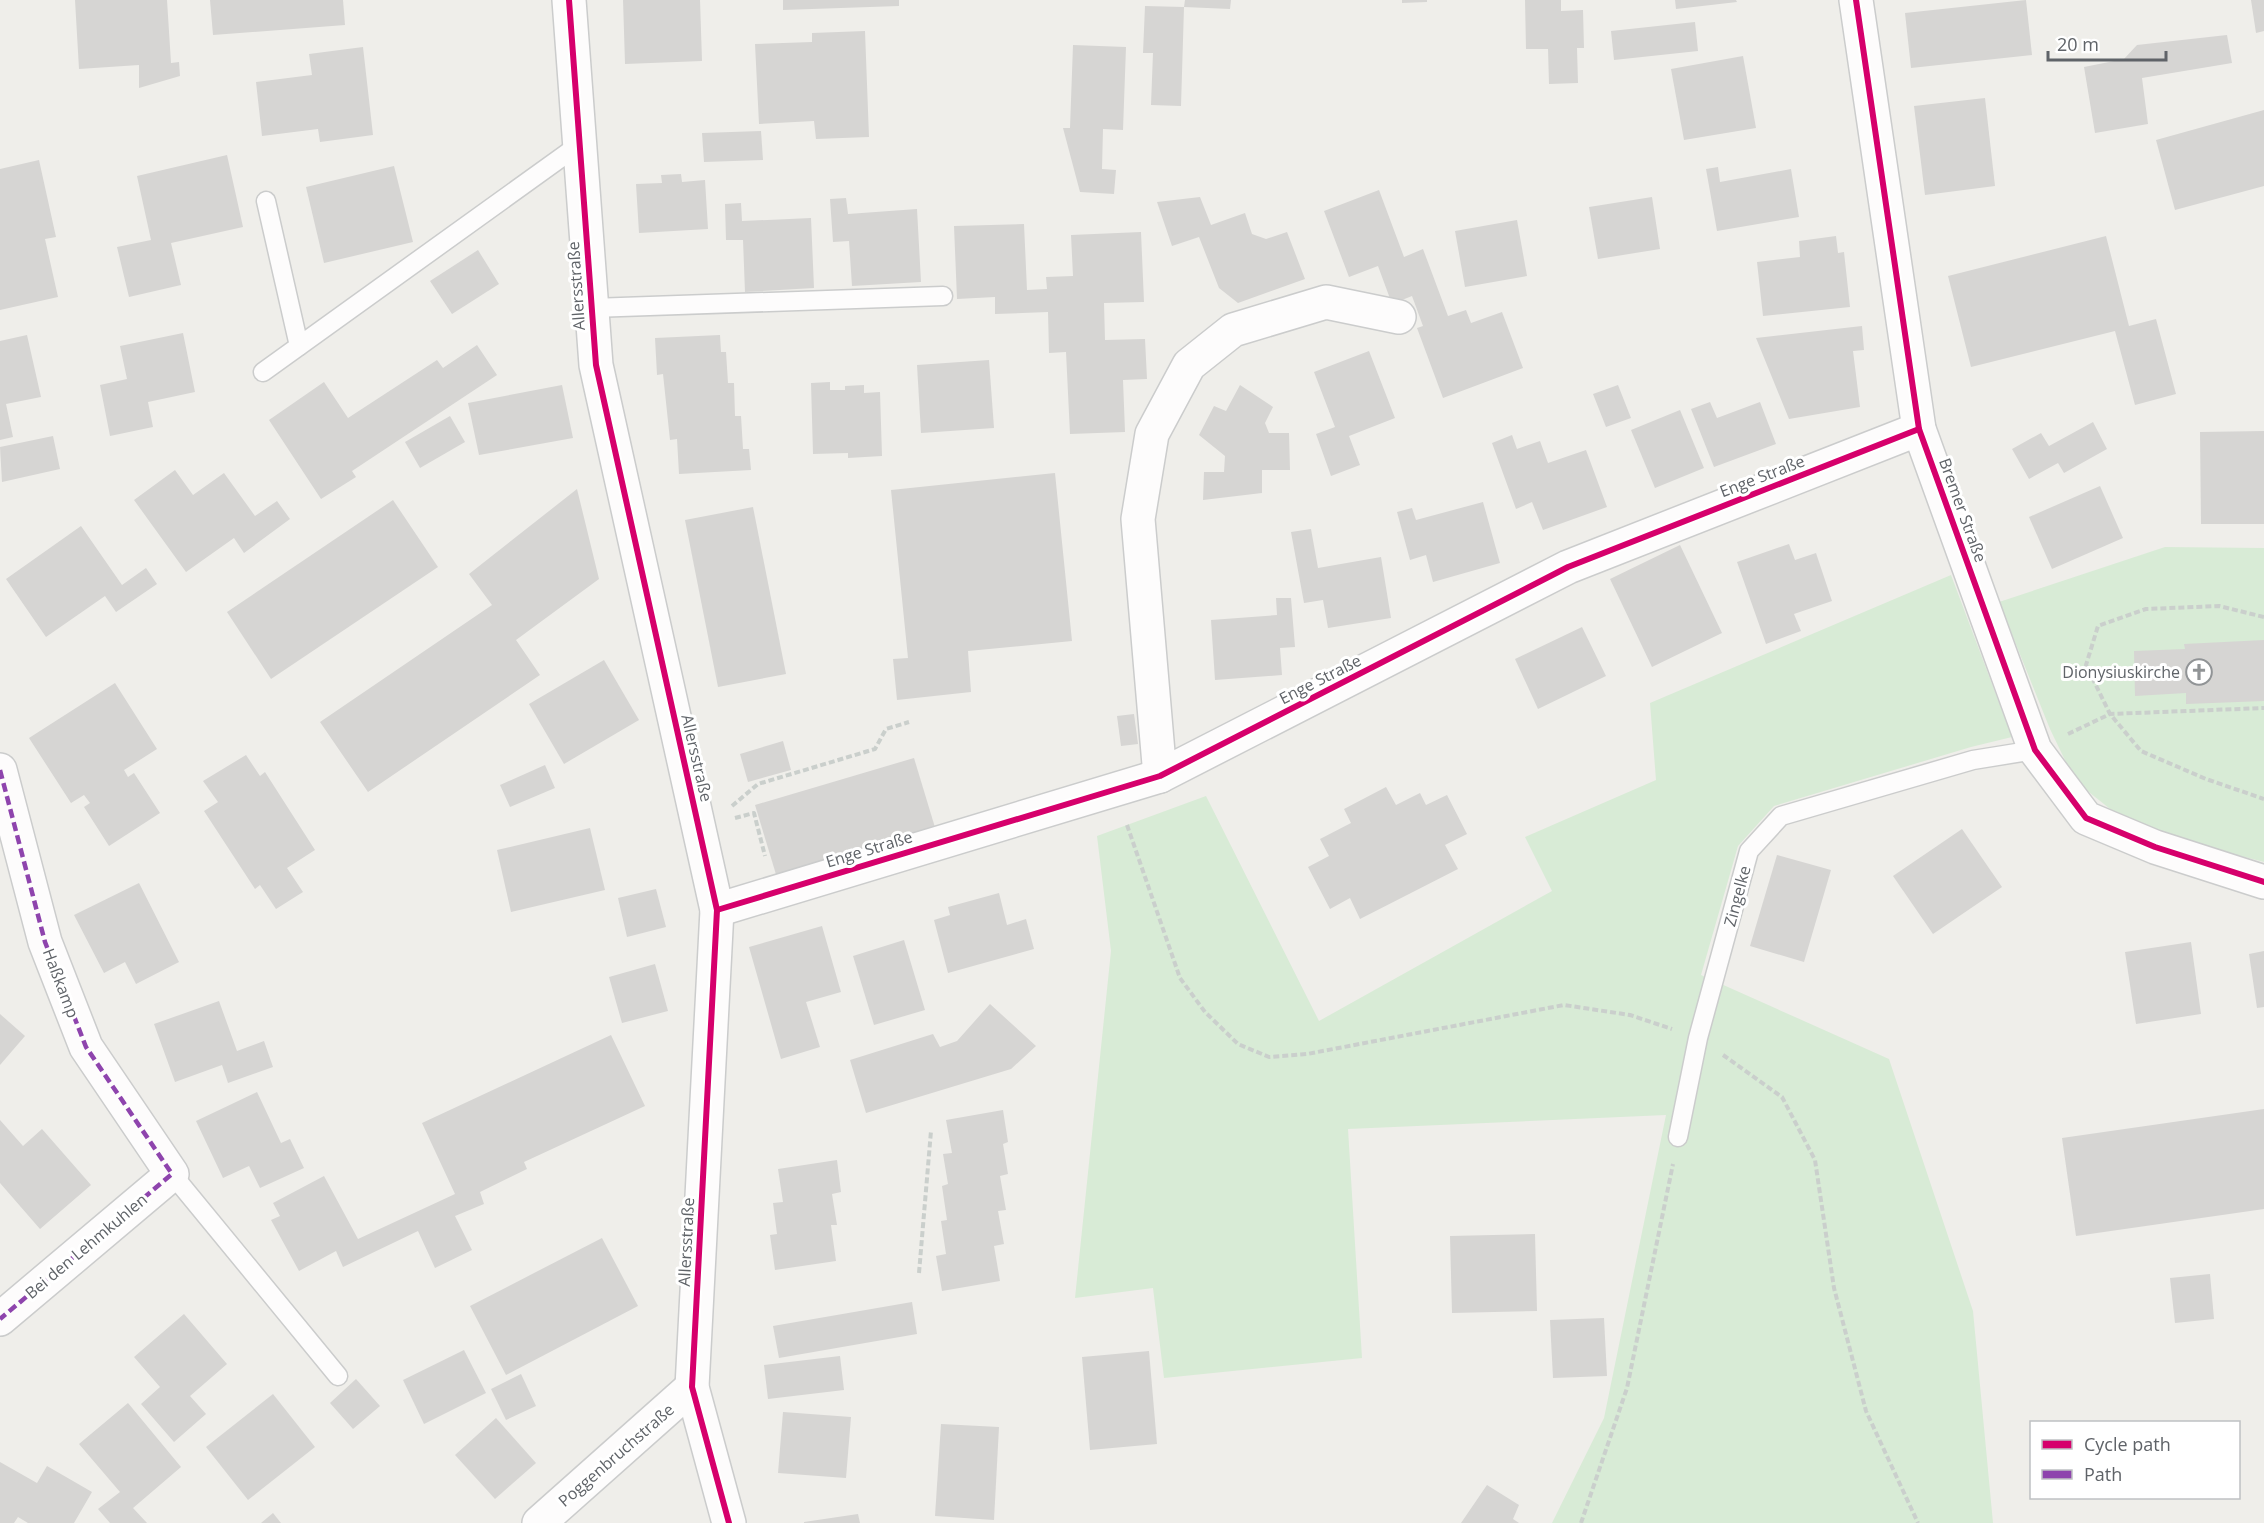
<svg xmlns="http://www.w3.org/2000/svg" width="2264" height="1523" font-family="'Open Sans',sans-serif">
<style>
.green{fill:#d8ebd6}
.building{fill:#d6d5d3}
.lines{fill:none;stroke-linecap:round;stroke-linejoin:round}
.lane-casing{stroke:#cbcccc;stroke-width:21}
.street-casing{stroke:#cbcccc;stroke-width:36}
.path{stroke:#cacfcc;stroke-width:4;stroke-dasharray:6 3;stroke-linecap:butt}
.lane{stroke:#fdfcfc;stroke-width:18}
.street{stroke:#fdfcfc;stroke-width:33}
.quiet{stroke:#8e44ad;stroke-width:4.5;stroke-dasharray:9 4.5;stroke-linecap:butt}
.cycleway-casing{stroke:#fff;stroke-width:10}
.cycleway{stroke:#d6006c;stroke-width:6}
.labels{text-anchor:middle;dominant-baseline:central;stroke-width:6;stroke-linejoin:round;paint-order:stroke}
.street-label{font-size:16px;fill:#5f6368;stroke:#fff}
.poi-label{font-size:16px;fill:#5f6368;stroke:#fff;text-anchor:end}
</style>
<rect width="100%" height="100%" fill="#efeeea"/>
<g class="green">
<path d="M2165,547L2264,548V862L2134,828L2075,781L2050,729L1999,602Z"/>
<path d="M1951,575L2012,737L1971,747L1774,806L1738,846L1701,975L1889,1059L1973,1311L1993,1523H1552L1604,1418L1666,1115L1348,1129L1362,1358L1164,1378L1153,1288L1075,1298L1111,951L1097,836L1206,796L1319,1021L1552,891L1525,837L1656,780L1650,703Z"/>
</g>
<g class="building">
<path d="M75,0H167L171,63L179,62L180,76L139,88V65L79,69Z"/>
<path d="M210,0H343L345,25L213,35Z"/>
<path d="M623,0H700L702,61L625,64Z"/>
<path d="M783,0H899V6L783,10Z"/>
<path d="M1185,0H1231L1230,9L1184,7Z"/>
<path d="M1402,0H1427V2L1402,3Z"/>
<path d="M1525,0H1561V11L1583,10L1584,48H1577L1578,83L1549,84L1548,49H1526Z"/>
<path d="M1675,0H1736L1737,2L1676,9Z"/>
<path d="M2026,0L2032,55L1911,68L1905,13Z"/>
<path d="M2251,0H2264V31L2256,33Z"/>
<path d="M1145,6L1184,7L1181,106L1151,105L1153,53H1143Z"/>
<path d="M1695,22L1698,51L1614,60L1611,31Z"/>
<path d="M865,31L869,137L816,139L814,121L759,124L755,44L812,42V33Z"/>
<path d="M2227,35L2232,63L2142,78L2148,124L2095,133L2084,67L2124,59L2137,45Z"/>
<path d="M1073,45L1126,47L1123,130L1103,129L1102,169L1116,170L1114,194L1080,192L1063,128H1070Z"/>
<path d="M363,47L373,135L320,142L318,129L262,136L256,82L312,75L309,54Z"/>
<path d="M1743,56L1756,128L1684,140L1671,69Z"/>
<path d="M1985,98L1995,186L1925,195L1914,106Z"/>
<path d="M2264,110V186L2175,210L2156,140Z"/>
<path d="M761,131L763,160L704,162L702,133Z"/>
<path d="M227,155L243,227L171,243L181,285L129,297L117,247L151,240L137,176Z"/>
<path d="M39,160L56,237L45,239L58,297L0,310V169Z"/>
<path d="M394,166L413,242L324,263L306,187Z"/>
<path d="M1718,167L1720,182L1791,169L1799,217L1717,231L1706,169Z"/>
<path d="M681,174L682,182L705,180L708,229L639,233L636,184L662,183L661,175Z"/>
<path d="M1379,190L1404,257L1423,249L1448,316L1466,310L1471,323L1502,312L1523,368L1443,398L1417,328L1423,326L1412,296L1392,304L1378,266L1349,277L1324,211Z"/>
<path d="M1200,197L1211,225L1245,213L1252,234L1266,239L1287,232L1305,279L1238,303L1219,288L1199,237L1172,246L1157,202Z"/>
<path d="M1652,197L1660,249L1598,259L1589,207Z"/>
<path d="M846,198L848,214L917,209L921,282L852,286L849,241L833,242L830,199Z"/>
<path d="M741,203L742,221L811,218L814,288L745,292L743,240H726L725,204Z"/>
<path d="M1517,220L1527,276L1465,287L1455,231Z"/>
<path d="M1024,224L1027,290L1047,289L1046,277L1073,276L1071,235L1141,232L1144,302L1104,303L1105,340L1145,339L1147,379L1123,380L1125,432L1070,434L1066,352L1049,353L1048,312L995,314V297L957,299L954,226Z"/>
<path d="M1836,236L1838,253L1844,252L1850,307L1763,316L1757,262L1800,257L1799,241Z"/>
<path d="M2106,236L2129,326L2156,319L2176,394L2135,405L2115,331L1971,367L1948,276Z"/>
<path d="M478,250L499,284L452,314L430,281Z"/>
<path d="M1862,326L1864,350L1853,351L1860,407L1789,419L1756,338Z"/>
<path d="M183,333L195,392L148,402L153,427L110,436L100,385L127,379L120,346Z"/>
<path d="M27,335L41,397L6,404L13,437L0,440V341Z"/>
<path d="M720,335L721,352H726L728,383H734L735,416H741L743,449H749L751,470L679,474L677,439L670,440L663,374L657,375L655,338Z"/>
<path d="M477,345L497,375L352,471L356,477L321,499L269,420L324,382L348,418L437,360L443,368Z"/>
<path d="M1369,351L1395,418L1349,436L1360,465L1331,476L1316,434L1335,427L1314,372Z"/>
<path d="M989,360L994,428L921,433L917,365Z"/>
<path d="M830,382V390H845V386L864,385V393L880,392L882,456L848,458V453L813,454L811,383Z"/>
<path d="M562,385L573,438L479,455L468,403Z"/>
<path d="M1240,385L1273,407L1265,423L1269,433H1289L1290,470H1262V493L1203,500L1204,472H1224L1225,456L1199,435L1214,406L1226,411Z"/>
<path d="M1618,385L1631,418L1606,427L1593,394Z"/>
<path d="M1710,402L1717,418L1760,402L1776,444L1714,467L1691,409Z"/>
<path d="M1680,410L1704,468L1655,488L1631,430Z"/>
<path d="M450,416L465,442L420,468L405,442Z"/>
<path d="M2093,422L2107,449L2064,473L2058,463L2029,479L2012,449L2041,433L2049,446Z"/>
<path d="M2264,431V524H2201L2200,432Z"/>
<path d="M1512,435L1517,449L1540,441L1548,463L1586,450L1607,507L1543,530L1532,502L1516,509L1492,443Z"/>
<path d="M53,436L60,469L2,482L0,447Z"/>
<path d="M175,470L193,495L224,473L255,516L277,501L290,519L244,553L234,538L186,572L134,500Z"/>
<path d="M1055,473L1072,641L968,651L971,692L897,700L893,659L908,658L891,490Z"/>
<path d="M2100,486L2123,538L2052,569L2029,517Z"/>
<path d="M577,489L599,579L516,640L540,675L368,792L320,722L492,605L469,574Z"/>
<path d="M393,500L438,567L271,679L227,612Z"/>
<path d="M1483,502L1500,563L1433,582L1426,555L1410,560L1397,512L1412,508L1416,520Z"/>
<path d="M753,507L786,674L718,687L685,520Z"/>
<path d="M81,526L122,585L146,568L157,584L116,612L105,596L46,637L6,579Z"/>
<path d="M1311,529L1318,568L1381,557L1391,618L1328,628L1323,600L1304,603L1291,532Z"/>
<path d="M1789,544L1795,560L1816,553L1832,601L1794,614L1801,631L1766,644L1737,562Z"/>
<path d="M1680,545L1722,633L1652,667L1610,579Z"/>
<path d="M1276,598H1291L1295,647L1280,648L1282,675L1215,680L1211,620L1277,615Z"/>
<path d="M1582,627L1606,676L1538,709L1515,659Z"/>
<path d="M2264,640V701L2186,704V693L2135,696L2134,651L2185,649L2184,644Z"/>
<path d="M604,660L639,720L564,764L529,704Z"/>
<path d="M115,683L157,749L124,770L128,777L134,773L160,813L109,846L84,807L90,803L84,795L71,803L29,738Z"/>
<path d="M1134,714L1138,744L1121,746L1117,716Z"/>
<path d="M783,741L791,770L748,782L740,754Z"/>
<path d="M246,755L260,776L265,772L315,850L287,868L303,892L276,909L260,885L255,889L204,811L218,802L203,781Z"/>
<path d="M914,758L937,834L778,881L755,805Z"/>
<path d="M545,765L555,788L510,807L500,785Z"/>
<path d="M1386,787L1396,805L1420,793L1426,805L1447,795L1467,834L1445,845L1458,869L1360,919L1350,898L1330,909L1308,867L1329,856L1320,839L1351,823L1344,809Z"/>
<path d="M590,828L605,890L511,912L497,850Z"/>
<path d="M1962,829L2002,887L1933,934L1893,876Z"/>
<path d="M1777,855L1831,870L1804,962L1750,946Z"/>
<path d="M139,883L179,962L136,984L125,962L104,973L74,915Z"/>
<path d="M656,889L666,927L627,937L618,898Z"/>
<path d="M999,893L1007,925L1026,919L1034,949L948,973L934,920L950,915L948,907Z"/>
<path d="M822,926L841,992L806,1002L820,1047L781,1059L749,947Z"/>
<path d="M904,940L925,1010L874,1025L853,956Z"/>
<path d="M2191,942L2201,1014L2136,1024L2125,952Z"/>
<path d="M2264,951V1007L2257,1008L2249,954Z"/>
<path d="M655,964L668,1011L622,1023L609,977Z"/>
<path d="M219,1001L237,1051L264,1041L273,1067L228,1083L222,1065L175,1082L154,1024Z"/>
<path d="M990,1004L1036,1046L1011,1069L866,1113L850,1060L933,1034L940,1047L957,1041Z"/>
<path d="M0,1014L25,1036L0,1065Z"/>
<path d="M611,1035L645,1106L524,1162L527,1169L480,1192L484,1204L455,1216L472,1250L435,1268L418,1231L343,1267L336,1251L299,1271L271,1220L280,1216L273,1203L324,1176L358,1239L455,1194L422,1123Z"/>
<path d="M257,1092L281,1143L290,1139L304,1168L260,1188L249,1166L223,1178L196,1121Z"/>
<path d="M2264,1109V1209L2076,1236L2062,1138Z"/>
<path d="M1003,1110L1008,1142L1003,1144L1008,1174L1000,1176L1006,1210L998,1211L1004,1244L994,1246L1000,1281L942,1291L936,1256L946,1254L941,1221L947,1220L942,1186L948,1184L943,1154L952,1153L946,1120Z"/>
<path d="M0,1120L23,1146L42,1129L91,1185L40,1229L0,1183Z"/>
<path d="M837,1160L841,1192L832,1194L837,1225H831L836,1261L775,1270L770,1235L777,1234L773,1203L783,1202L778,1169Z"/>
<path d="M1535,1234L1537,1311L1452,1313L1450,1236Z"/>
<path d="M602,1238L638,1306L506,1375L470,1306Z"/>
<path d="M2210,1274L2214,1319L2175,1323L2170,1278Z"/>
<path d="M912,1302L917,1334L779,1358L773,1326Z"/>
<path d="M184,1314L227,1364L190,1396L206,1414L174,1442L141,1404L160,1387L134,1357Z"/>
<path d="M1604,1318L1607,1376L1553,1378L1550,1320Z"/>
<path d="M464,1350L486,1393L424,1424L403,1380Z"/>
<path d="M1149,1351L1157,1444L1090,1450L1082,1357Z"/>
<path d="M840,1356L844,1390L768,1399L764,1365Z"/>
<path d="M521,1374L536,1406L506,1420L491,1389Z"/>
<path d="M356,1379L380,1406L353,1429L330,1403Z"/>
<path d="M273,1394L315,1447L248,1500L206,1447Z"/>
<path d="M128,1403L181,1467L133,1508L147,1523H110L98,1509L120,1492L79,1444Z"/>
<path d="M783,1412L851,1417L846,1478L778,1473Z"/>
<path d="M496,1418L536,1463L495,1499L455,1455Z"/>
<path d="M941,1424L999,1427L994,1520L935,1516Z"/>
<path d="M0,1462L37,1483L47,1466L92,1492L74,1523H28L18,1517L14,1523H0Z"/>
<path d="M1487,1485L1519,1505L1513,1519L1519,1523H1461Z"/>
<path d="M273,1513L281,1523H261Z"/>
<path d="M858,1514L860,1523H804V1522Z"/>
</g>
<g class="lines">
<g class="lane-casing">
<g id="lane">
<path d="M266,201L299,346"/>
<path d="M592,308L943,296"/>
<path d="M263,372L580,144"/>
<path d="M1678,1137L1698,1038L1749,851L1781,816L1973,760L2035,750"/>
<path d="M172,1174L338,1376"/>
</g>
</g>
<g class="street-casing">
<g id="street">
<path d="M569,0L596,365L717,910L692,1387L729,1523"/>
<path d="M1856,0L1919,429L2035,750L2086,818L2155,847L2264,882"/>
<path d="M0,770L45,942L86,1047L172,1174L0,1319"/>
<path d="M1160,776L1138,519L1152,434L1189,365L1233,330L1326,302L1399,317"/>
<path d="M717,910L1160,776L1568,567L1919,429"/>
<path d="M539,1523L692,1387"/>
</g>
</g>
<g class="path">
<path d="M2264,617L2219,606L2146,609L2098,626L2086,665L2110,714L2141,751L2206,779L2264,799"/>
<path d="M2068,734L2110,714L2264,708"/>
<path d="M732,806L758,784L875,749L886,729L909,722"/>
<path d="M735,818L754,813L765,856"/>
<path d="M1127,825L1180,978L1205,1012L1238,1044L1269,1057L1307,1054L1564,1005L1630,1015L1672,1029"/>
<path d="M1723,1055L1782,1097L1815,1160L1834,1288L1866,1411L1918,1523"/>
<path d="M919,1273L931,1131"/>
<path d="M1581,1523L1627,1388L1673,1164"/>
</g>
<use href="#lane" class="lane"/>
<use href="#street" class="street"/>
<path class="quiet" d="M0,770L45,942L86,1047L172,1174L0,1319"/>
<g class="cycleway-casing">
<g id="cycleway">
<path d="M569,0L596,365L717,910L692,1387L729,1523"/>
<path d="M1856,0L1919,429L2035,750L2086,818L2155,847L2264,882"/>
<path d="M717,910L1160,776L1568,567L1919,429"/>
</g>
</g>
<use href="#cycleway" class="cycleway"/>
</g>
<defs>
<g id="church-ring" transform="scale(1.35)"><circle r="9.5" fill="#fff" stroke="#919496" stroke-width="1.5"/><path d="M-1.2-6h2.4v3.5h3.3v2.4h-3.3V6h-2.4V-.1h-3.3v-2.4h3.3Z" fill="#919496"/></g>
</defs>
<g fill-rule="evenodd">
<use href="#church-ring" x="2199" y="672"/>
</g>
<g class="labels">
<g class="street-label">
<text transform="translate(576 286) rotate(-94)">Allersstraße</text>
<text transform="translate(1762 476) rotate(-21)">Enge Straße</text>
<text transform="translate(1963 510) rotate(70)">Bremer Straße</text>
<text transform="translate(1320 679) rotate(-27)">Enge Straße</text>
<text transform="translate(697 758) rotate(77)">Allersstraße</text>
<text transform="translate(869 849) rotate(-17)">Enge Straße</text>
<text transform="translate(1737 896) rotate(-75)">Zingelke</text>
<text transform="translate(61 983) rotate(69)">Haßkamp</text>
<text transform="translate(686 1242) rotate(-87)">Allersstraße</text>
<text transform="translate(86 1246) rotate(-40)">Bei den Lehmkuhlen</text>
<text transform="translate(616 1455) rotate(-41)">Poggenbruchstraße</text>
</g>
<g class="poi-label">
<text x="2180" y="672">Dionysiuskirche</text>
</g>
</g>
<rect x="2030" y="1421" width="210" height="78" fill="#ffffff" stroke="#bfc1c3" stroke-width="1.5"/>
<rect x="2042" y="1440" width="30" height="9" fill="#d6006c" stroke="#bfc1c3" stroke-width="1.5"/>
<text x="2084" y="1451" font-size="18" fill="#5f6368">Cycle path</text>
<rect x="2042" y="1470" width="30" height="9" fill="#8e44ad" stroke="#bfc1c3" stroke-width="1.5"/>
<text x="2084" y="1481" font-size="18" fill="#5f6368">Path</text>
<path d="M2048 51v9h118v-9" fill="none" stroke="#5f6368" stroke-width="3"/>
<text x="2057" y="51" font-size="18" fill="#5f6368" stroke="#ffffff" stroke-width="4.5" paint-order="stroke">20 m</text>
</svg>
